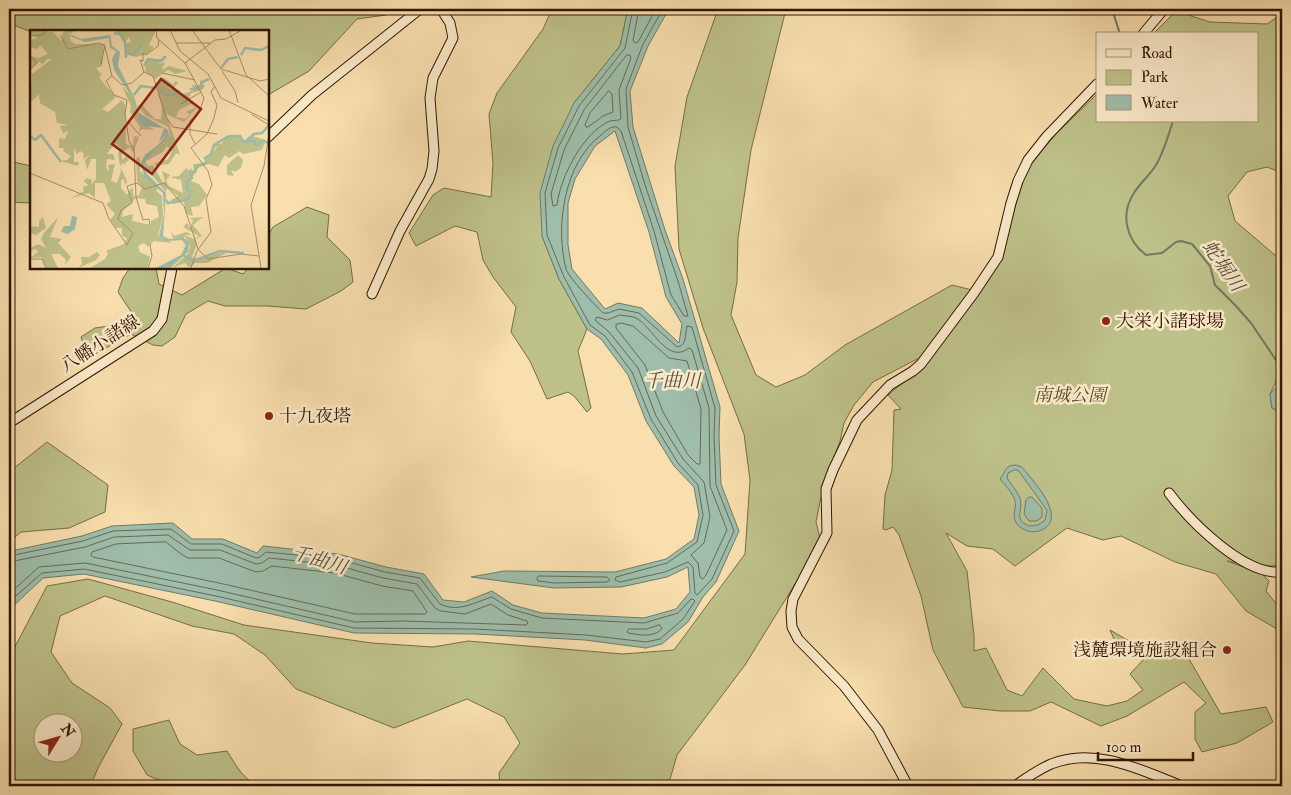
<svg xmlns="http://www.w3.org/2000/svg" width="1291" height="795" font-family="'IM FELL Double Pica','Noto Serif JP',serif">
<style>
.green{fill:#bec18a;stroke:#766c45;fill-rule:evenodd}
.water{fill:#9ebdaa;stroke:#717a66;fill-rule:evenodd}
.lines{fill:none;stroke-linecap:round;stroke-linejoin:round}
.shore{stroke:#666a55;stroke-width:1}
.stream{stroke:#717a66;stroke-width:2}
.secondary-casing{stroke:#2e1600;stroke-width:11}
.secondary{stroke:#fbeaca;stroke-width:9}
.poi-dot{fill:#8f2418;stroke:#fbeaca;stroke-width:2}
.labels{text-anchor:middle;dominant-baseline:central;stroke-width:5;stroke-linejoin:round;paint-order:stroke}
.poi-label{font-size:18px;fill:#2e1600;stroke:#fbeaca;text-anchor:start}
.street-label{font-size:18px;fill:#2e1600;stroke:#fbeaca}
.park-label{font-size:18px;font-style:italic;fill:#594929;stroke:#fbeaca}
.water-label{font-size:19px;font-style:italic;fill:#55503c;stroke:#fbeaca}
.inset-river{fill:none;stroke:#9ebdaa;stroke-width:2.5}
.inset-road{fill:none;stroke:#a88f68;stroke-width:1}
.view{fill:#8f2418;fill-opacity:0.15;stroke:#8f2418;stroke-width:2.5}
.inset-edge{fill:none;stroke:#2e1600;stroke-width:2.5}
</style>
<rect width="100%" height="100%" fill="#f9dfae"/>
<filter id="stains"><feTurbulence type="fractalNoise" baseFrequency=".004" numOctaves="4"/><feColorMatrix values="0 0 0 0 .2 0 0 0 0 .09 0 0 0 0 .02 0 0 0 .5 -.17"/></filter>
<radialGradient id="worn" r=".72"><stop offset=".6" stop-color="#630" stop-opacity="0"/><stop offset="1" stop-color="#630" stop-opacity=".3"/></radialGradient>
<g class="green">
<path d="M9,9H396L386,15L357,19L309,71L268,95V31L31,32L9,23Z"/>
<path d="M552,9H628L620,46L574,103L542,236L559,279L587,329L578,351L591,408L587,412L574,396L568,392L547,399L530,361L511,332L516,307L493,277L483,260L477,232L455,226L416,246L409,233L433,195L444,188L491,197L493,163L489,114L497,93L543,29Z"/>
<path d="M718,9H786L751,150L738,238L737,282L731,315L756,375L776,387L805,375L845,345L952,285L980,292L1001,256L1022,183L1033,161L1056,134L1097,94V121H1257V34H1153L1176,11L1210,22L1267,24L1282,14V173L1267,167L1247,172L1228,196L1235,221L1282,261V370L1270,394L1272,408L1282,413V565L1256,567L1227,561L1262,574L1269,581L1266,591L1282,611V632L1246,611L1216,574L1175,562L1121,536L1103,540L1067,528L1015,566L993,549L967,546L946,533L967,571L974,636V651L986,648L1007,690L1022,696L1043,668L1074,699L1107,706L1127,701L1143,690L1130,674L1145,658L1114,639L1110,630L1131,642L1172,643L1189,659L1221,714L1266,707L1273,722L1237,743L1202,752L1195,739V712L1206,703L1184,682L1127,716L1101,726L1051,702L1030,711H1000L963,707L933,650L921,596L899,535L893,527L886,530L883,529L885,495L892,470L894,410L901,409L888,395L924,365L933,353L919,358L873,382L854,405L844,423L840,441L823,487L816,522L821,542L745,665L677,755L668,786H500L499,773L520,743L504,717L467,699L394,728L296,689L265,655L234,634L192,626L105,596L60,616L51,652L72,683L110,708L122,724L99,766L90,786H9V658L47,586L88,579L172,602L244,625L372,643L433,647L468,641L623,654L674,650L745,554L750,480L744,434L703,328L679,249L675,166L687,97ZM42,722H72V752H42Z"/>
<path d="M9,161L31,166V203L9,202Z"/>
<path d="M307,207L329,215L327,237L350,260L353,282L341,291L306,309L267,306H225L208,301L186,314L175,337L162,346L153,345L131,334L88,358L81,337L95,328L138,322L118,292L123,278L130,268H156L159,284L182,295L226,268L243,274L248,268H268V236L273,227Z"/>
<path d="M47,442L108,485L105,512L69,528L21,532L9,542V472Z"/>
<path d="M169,720L180,744L197,755L227,751C236,765 244,782 261,786H173L147,775L133,751V729Z"/>
</g>
<g class="water">
<path d="M628,9H669L648,46L630,91L633,127L665,230L683,279L720,407L719,436L721,484L739,531L716,582L703,597L688,622L662,644L646,648L585,640L475,634L354,633L215,601L84,574L43,578L9,610V553L11,551L82,536L112,526L173,523L192,539H223L257,553L263,546L338,554L386,567L424,574L443,600L464,602L492,591L513,605L542,613L644,618L676,609L690,592L688,567L667,577L621,587L554,588L471,577L504,571L615,572L666,559L694,539L699,515L694,487L674,466L646,421L628,375L601,339L587,329L559,279L542,236L540,193L553,146L574,103L620,46ZM615,131L649,232L666,297L682,324L679,343L642,308L618,303L605,309L572,269L568,245V203L575,179L595,146Z"/>
<path d="M1282,381V413L1272,408L1270,394Z"/>
<path d="M1016,465L1022,467C1032,480 1071,520 1039,531C1033,533 1025,531 1020,527C1008,516 1019,508 1014,498C1011,491 1005,485 1000,479C1006,472 1004,465 1016,465ZM1014,470H1018L1047,510L1045,520L1038,525L1029,526C1012,518 1024,511 1020,498C1017,491 1011,484 1007,478L1008,473Z"/>
<path d="M1029,497H1032L1042,508V517L1037,521H1029L1024,514L1026,500Z"/>
</g>
<g class="lines">
<g class="shore">
<path d="M633,9L625,48L579,106L558,148L545,193L547,235L564,277L590,325L605,336L632,372L651,419L678,463L698,485L703,515L697,542L667,563L616,577L615,580L620,582L665,572L688,562L693,567L695,593L697,595L712,579L734,531L716,485L714,436L715,408L692,327L687,326C685,334 687,346 677,347L639,313L619,309L608,313H603C596,306 568,277 566,269C555,226 564,163 601,135C606,131 610,126 617,127L621,131L654,231L671,295L684,316H688L678,281L645,185L628,127L626,89L643,44L663,9"/>
<path d="M639,9L633,40L635,43L638,42L656,9"/>
<path d="M627,55H630L631,58L619,90L621,119C618,121 614,120 610,121C583,132 560,178 557,205L553,206L551,194L564,150L584,110Z"/>
<path d="M609,91L612,94L613,112L603,116L588,127H586L585,125L590,113Z"/>
<path d="M620,315C625,316 632,316 636,318C653,327 667,365 689,348L692,350L709,408L710,486L727,530L706,575L703,579L700,577L698,563L691,555L704,543L710,517L704,482L683,459L656,416L638,368L609,332L595,320L597,317L607,320Z"/>
<path d="M621,323L633,326L669,358L687,361L701,409L700,464H697L688,455L663,412L645,365L616,328V325Z"/>
<path d="M166,542L181,554L188,558H219L256,572L263,571L272,566L335,573L382,586L413,591L427,612L425,614H355L219,583L93,557L91,555L92,552L116,544Z"/>
<path d="M9,556L83,541L113,531L171,529L191,544H222L256,558L260,557L266,552L337,559L385,572L420,578L439,603C456,614 475,602 492,597L511,609L542,618L644,623L678,613L691,599H693L695,601L683,619L660,639L646,642L586,635L475,629L354,628L216,596L84,569L42,573L9,602"/>
<path d="M9,562L85,547L114,537L168,535L190,550H220L256,564L262,563L269,558L336,565L383,578L417,584L435,608L441,611L465,614L491,604L508,615L527,621L528,623L526,625L403,621L355,622L217,590L85,563L39,567L9,594"/>
<path d="M539,576L607,577L610,580L607,582L554,583L538,581L537,578Z"/>
<path d="M660,625L662,629C652,638 641,635 628,633L627,631L629,629H646Z"/>
</g>
<g class="stream">
<path d="M1112,9L1120,34"/>
<path d="M1173,121C1168,136 1164,152 1156,165C1150,175 1140,183 1134,193C1120,214 1126,240 1146,255L1162,253L1176,242L1181,241L1192,244L1210,266L1215,285L1236,306L1251,323L1282,369"/>
</g>
<g class="secondary-casing">
<g id="secondary">
<path d="M1143,34L1164,9"/>
<path d="M268,137L312,95L420,9"/>
<path d="M372,294L400,231L429,179L432,169L434,151L430,98L433,78L453,38L450,23L441,9"/>
<path d="M9,423L153,331L162,319L172,268"/>
<path d="M1169,493C1190,521 1244,576 1282,572"/>
<path d="M908,786L878,730L844,686L798,639L792,627L791,611L793,599L827,533L826,489L833,470L857,420L890,385L913,371L921,364L974,293L998,257L1011,203L1018,181L1028,160L1047,136L1097,84"/>
<path d="M1015,786C1026,778 1038,770 1051,764C1095,746 1141,770 1182,786"/>
<path d="M1275,786L1282,784"/>
</g>
</g>
<use href="#secondary" class="secondary"/>
</g>
<g class="poi-dot">
<circle cx="1106" cy="321" r="5"/>
<circle cx="269" cy="416" r="5"/>
<circle cx="1227" cy="650" r="5"/>
</g>
<g class="labels">
<g class="poi-label">
<text x="1116" y="321">大栄小諸球場</text>
<text x="279" y="416">十九夜塔</text>
<text x="1217" y="650" text-anchor="end">浅麓環境施設組合</text>
</g>
<g class="street-label">
<text transform="translate(100 344) rotate(-33)">八幡小諸線</text>
</g>
<g class="park-label">
<text x="1070" y="395">南城公園</text>
</g>
<g class="water-label">
<text transform="translate(1223 266) rotate(55)">蛇堀川</text>
<text x="672" y="381">千曲川</text>
<text transform="translate(319 560) rotate(17)">千曲川</text>
</g>
</g>
<g transform="translate(30 30)">
<rect width="239" height="239" fill="#f9dfae"/>
<path d="M0,0L23,2L32,11V3L38,0L41,11L46,14H74L72,36L66,38L73,46L70,45V49L86,67L72,79L78,82L92,70L95,75L96,114L103,116L104,106L109,107L103,123L100,117L92,122V130L96,126L99,130L95,133L96,136L93,133L90,136L97,151L95,155L94,149L91,150V158L97,165L102,157L104,167L109,165L112,158L107,151L106,128L110,127V141L128,158L126,161L132,166L133,186L128,206L143,213L124,211L118,217L114,213L108,216L110,222L120,227L117,238H60L75,229L78,223L76,221L94,214L97,208L92,206V198H86L80,190L85,184L76,174L81,171L74,153H65V168L59,163L41,168L54,161L53,157L59,155L54,152L56,148L62,150L61,155L66,149V129H61L57,140L55,130L60,125L53,129L54,124L51,121L47,124L44,119V132H49L48,136L30,131L37,130L41,126L33,121L34,118H29V108L35,109L38,101L33,103L30,96L38,95L27,93L25,82L10,73L9,64L0,73L2,44L22,29H17L13,34L9,32L0,39V26L9,28L18,24L10,15L7,19L0,17V10L8,8L0,4ZM85,113L91,118L88,123L91,141L87,153L81,151L85,134L78,135L79,142L76,138L77,129L85,130L83,124H77ZM106,168L115,169L116,174L127,176L129,187L121,191V195L102,191L103,184L92,187L93,181ZM126,0L119,15L124,17L117,24L106,27L95,21L97,13L101,12L99,7L96,11L85,1ZM117,28L133,30L128,34L135,32L132,40L139,36L157,41L145,44L138,40L125,49L115,41ZM133,47L144,55V52H149L143,58L140,55L138,58L149,60L151,65L164,60L162,55H170V50L175,56L172,60L161,63L158,72L163,73L149,80L146,87L155,89L160,84L156,82L167,77L154,92L136,84L150,125L146,123L139,134L125,136V133L138,129L142,121L137,116L133,122L116,131L117,136L123,135L133,153L135,151L132,141L140,145L136,151L139,156L153,163L151,150L140,147L149,146L156,138L160,141V137L164,142L163,134L178,133L177,128L188,116L184,118V114H191L199,105L210,106L214,111L222,106L236,110L232,120L213,124L210,121L199,128L195,125L188,137L179,134L167,138L161,151L169,154L177,165L169,176L161,177L163,186L156,184L154,172L143,174L141,170L148,166L137,158L136,162L113,134L140,105L138,97L116,86L108,76L111,74L125,89H131L132,77L127,55ZM92,56L102,67L110,92L125,100L112,99L109,102L110,97L100,82L101,76ZM208,125L213,130L211,138L205,142L201,140L204,146L197,145V135ZM13,187L16,198L6,205L0,203V196L9,197V191ZM28,187L20,207L32,209L28,213L41,227L35,235L36,230L30,224H21L28,238H16L11,227L0,228L8,222L6,219L0,221V218L8,214L16,218L11,209L14,203ZM173,187L163,195L172,206L165,209L167,214L162,227L168,229L194,222L196,223L177,233H166L159,237L155,233L142,238L158,224L160,216L155,207L143,208L141,200L144,206L156,202L160,204L161,205H154L164,209L169,206L153,197L157,193L160,198L163,190L159,188ZM67,222L70,225L66,230L48,238L52,234L51,227H59Z" fill="#bec18a" fill-rule="evenodd"/>
<path d="M39,0H45L40,4L51,9L80,5L82,16L90,22L88,36L104,67L109,83L138,100L139,106L113,134L117,144L136,163L133,206L139,209L153,207L159,213L158,222L140,238H126L151,225L156,215L152,210L137,211L129,206L134,184L133,163L115,147L110,134L115,125L129,114L138,102L129,112L134,98L114,96L110,92L102,67L84,40L82,29L86,21L80,18L79,8L55,12L40,6ZM42,186L47,187L45,199L38,204L31,202L34,196H40Z" fill="#9ebdaa"/>
<path class="inset-river" d="M84,3L90,4L95,12M95,12L96,28M95,23L104,25L111,14M211,25L215,18L231,20L239,16M114,36L118,29L131,31L136,26M191,38L198,29L208,27M129,59L137,66L150,63M160,59H170L172,52L179,49M104,65L111,56L125,58M0,106L5,110L11,105L31,132M217,110L224,104L232,103L239,95M135,169L138,173L158,169L161,162L157,159V151L162,148L160,142H165L167,137L177,132L175,128L181,124L184,115L199,106H210L213,111H224L226,115L234,111L238,113M153,225L163,231L190,221L214,223"/>
<path class="inset-road" d="M126,0L127,8L155,33L185,10L196,9L212,0M140,0L150,21L178,44L191,68L239,91M162,0L191,39M199,0L216,45L239,66M30,5L38,19L68,13L75,15L71,34M0,6L13,5L15,0M146,13H180M75,17L82,46M0,25L7,33L0,40M155,33L174,68L169,83L160,91V104L165,114M191,39L230,51L239,49M192,41L205,61L208,73M114,42L123,46L136,87L143,97L187,104M132,43L165,50M151,74L171,62M221,84L239,95M98,92L111,106M0,143L73,173L79,189L97,215L103,203L88,189L91,180L102,173L97,156L107,153L115,159L134,153L154,176L168,219M120,195L119,189L113,190L106,167L104,119L99,111L95,84L97,70L84,65L76,51L82,46L92,55L102,53L114,42L110,30L113,31V23L116,25L128,16L129,10M168,219L178,229L211,224L229,226M0,229H12L16,238M118,238L122,226L120,214M161,238L167,221L181,202L176,169L182,155L178,141L161,118L177,104L184,88L187,75L181,62L185,56M231,238L221,175L234,136L239,104"/>
<path class="view" d="M131,49L171,79L122,144L82,114Z"/>
<rect width="239" height="239" class="inset-edge"/>
</g>
<rect width="1291" height="795" fill="none" stroke="#f9dfae" stroke-width="30"/>
<rect x="10" y="10" width="1271" height="775" fill="none" stroke="#2e1600" stroke-width="2.5"/>
<rect x="15" y="15" width="1261" height="765" fill="none" stroke="#2e1600"/>
<rect x="1096" y="32" width="162" height="90" fill="#fbeaca" stroke="#a99579"/>
<rect x="1106" y="49" width="25" height="8" fill="#fbeaca" stroke="#a99579"/>
<text x="1141" y="58" font-size="15" fill="#2e1600">Road</text>
<rect x="1106" y="70" width="25" height="15" fill="#bec18a" stroke="#a99579"/>
<text x="1141" y="82" font-size="15" fill="#2e1600">Park</text>
<rect x="1106" y="95" width="25" height="15" fill="#9ebdaa" stroke="#a99579"/>
<text x="1141" y="108" font-size="15" fill="#2e1600">Water</text>
<g transform="translate(58 738) rotate(53)"><circle r="24" fill="#fbeaca" stroke="#a99579"/>
<path d="M0-4L9 19L0 12L-9 19Z" fill="#8f2418"/>
<text y="-8" font-size="14" font-weight="bold" text-anchor="middle" fill="#2e1600">N</text>
</g>
<path d="M1098 752v8h95v-8" fill="none" stroke="#2e1600" stroke-width="2.5"/>
<text x="1106" y="752" font-size="15" fill="#2e1600" stroke="#fbeaca" stroke-width="4" paint-order="stroke">100 m</text>
<rect width="100%" height="100%" filter="url(#stains)"/>
<rect width="100%" height="100%" fill="url(#worn)"/>
</svg>
